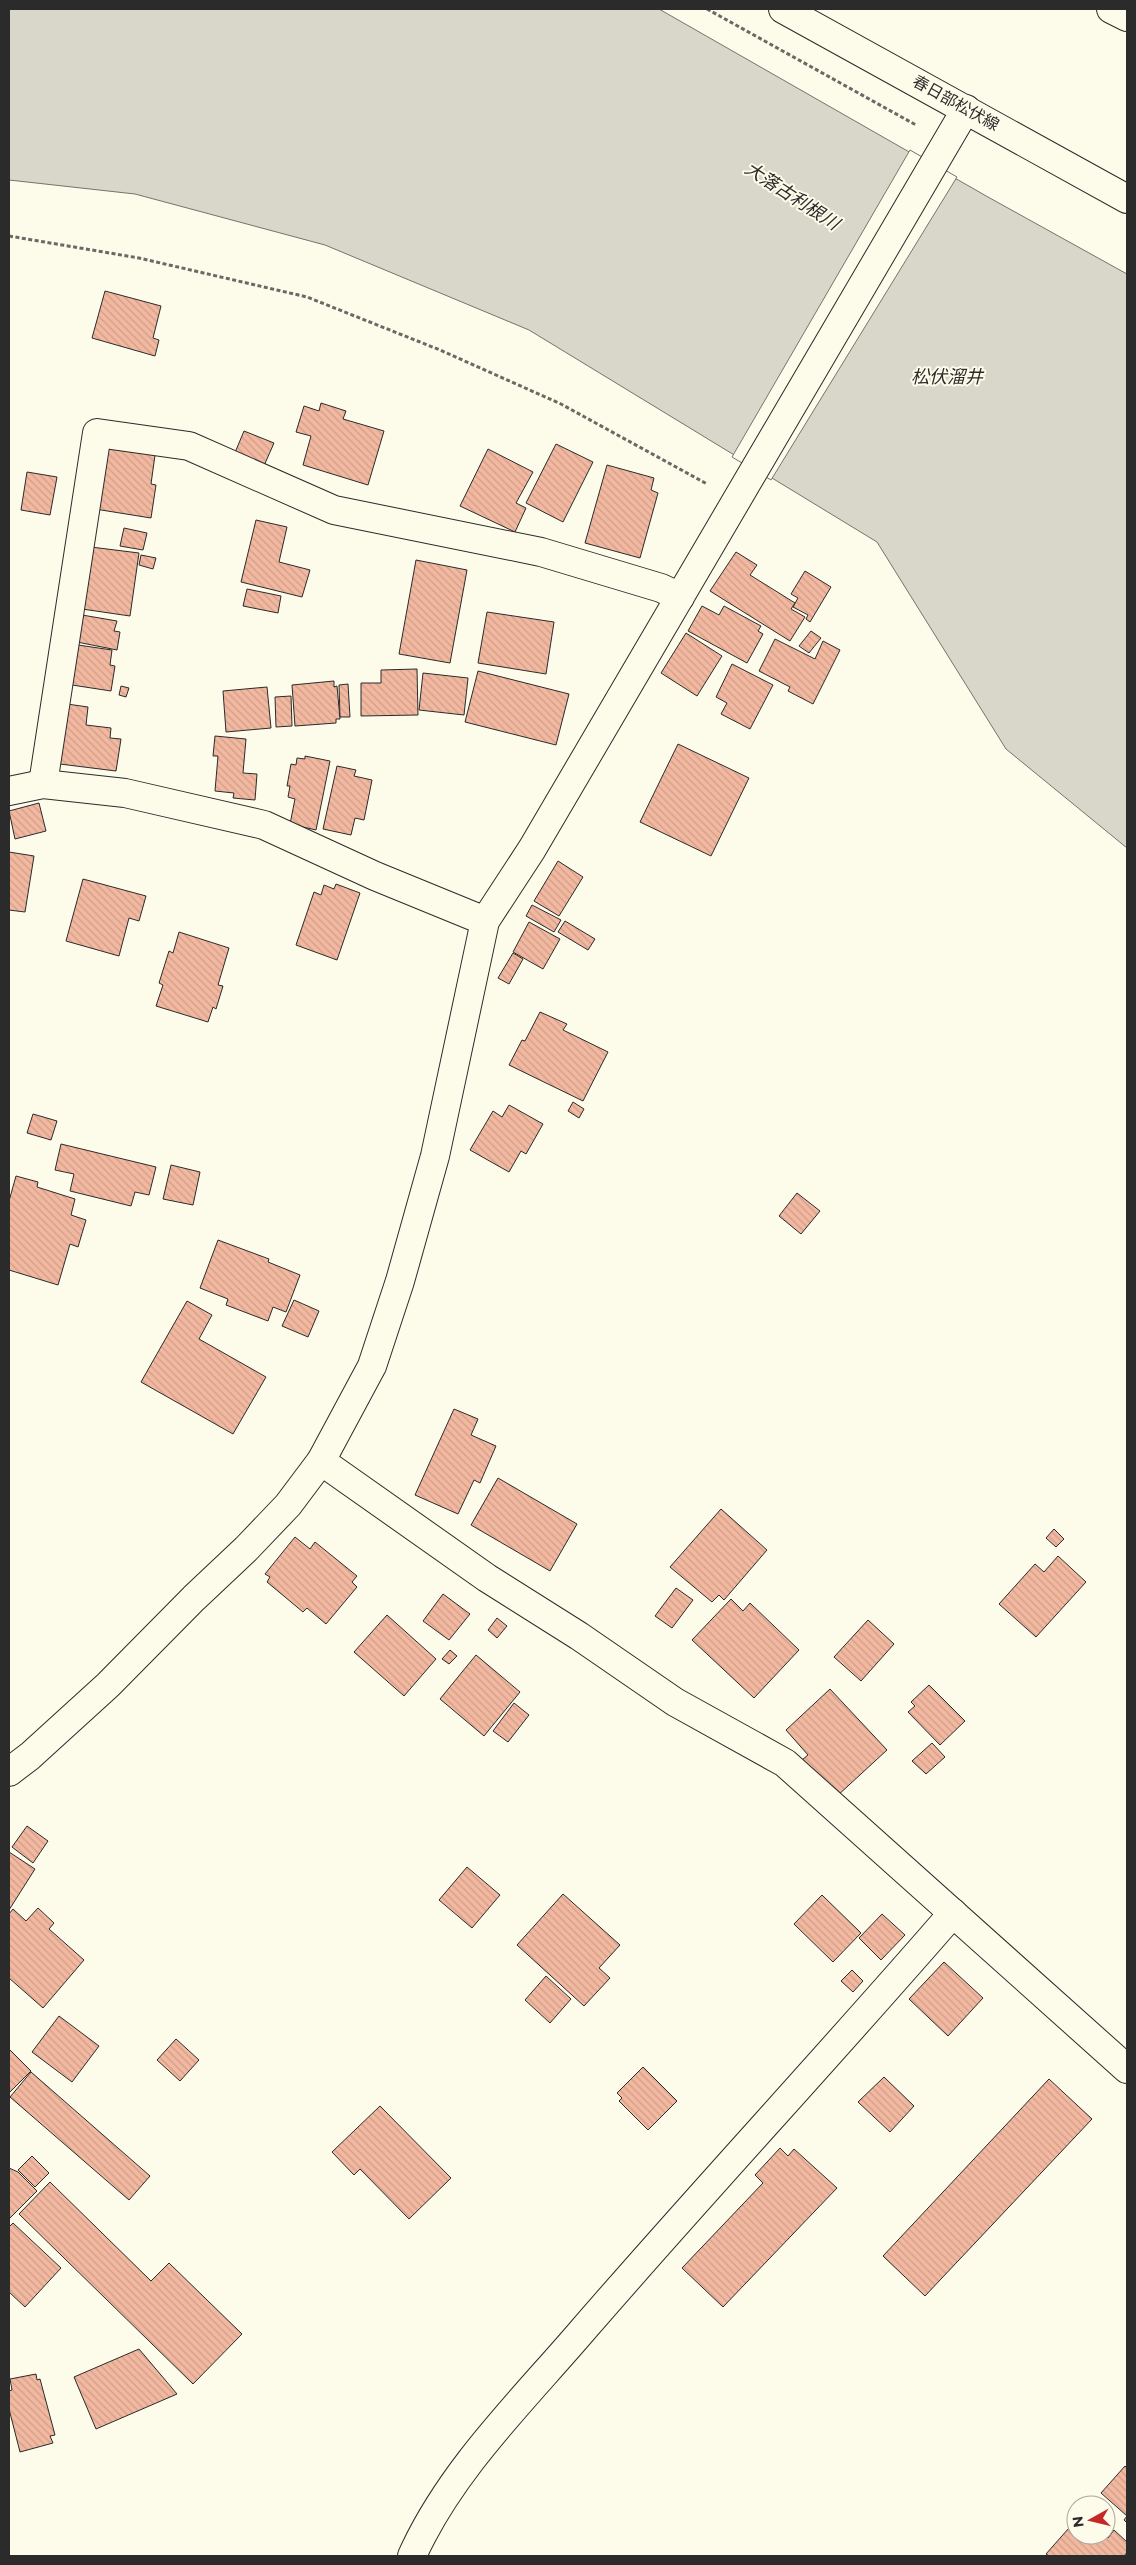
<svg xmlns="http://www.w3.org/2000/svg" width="1136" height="2565" font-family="Montserrat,'Noto Sans JP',sans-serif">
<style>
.water{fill:#d8d7c9;stroke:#74746e}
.pier{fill:#fdfbea;stroke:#74746e}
.building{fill:url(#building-back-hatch);stroke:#2b2b2b}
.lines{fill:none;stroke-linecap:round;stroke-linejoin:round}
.minor-casing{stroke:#2b2b2b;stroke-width:30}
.tertiary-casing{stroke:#2b2b2b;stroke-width:30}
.primary-casing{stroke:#2b2b2b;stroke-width:30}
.path{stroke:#6a6964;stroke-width:3;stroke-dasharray:4 2.5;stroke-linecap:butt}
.minor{stroke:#fdfbea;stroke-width:28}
.tertiary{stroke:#fdfbea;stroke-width:28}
.primary{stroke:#fdfbea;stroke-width:28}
.labels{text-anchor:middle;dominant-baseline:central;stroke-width:4;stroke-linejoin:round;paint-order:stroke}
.street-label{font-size:16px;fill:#2b2b2b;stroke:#fdfbea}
.water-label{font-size:18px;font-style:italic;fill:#2b2b2b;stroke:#fdfbea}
</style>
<defs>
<pattern id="building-back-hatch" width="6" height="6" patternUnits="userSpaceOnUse" patternTransform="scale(1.25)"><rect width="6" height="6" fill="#f2b8a0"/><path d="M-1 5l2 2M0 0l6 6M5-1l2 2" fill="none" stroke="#d09e8a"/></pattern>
</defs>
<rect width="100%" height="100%" fill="#fdfbea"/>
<path class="water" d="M9,9H659L988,197L1127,274V848L1006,749L877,542L529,330L325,245L135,194L9,180Z"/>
<path class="pier" d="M910,150L957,177L771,480L732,457Z"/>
<g class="building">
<path d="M105,291L161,306L153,338L159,340L155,356L92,338Z"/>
<path d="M321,403L346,411L343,419L384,431L368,485L303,465L311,436L296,432L304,406L319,411Z"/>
<path d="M244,431L274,443L263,468L234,455Z"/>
<path d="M556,444L593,462L563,522L526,503Z"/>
<path d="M105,447L155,455L151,484L156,485L151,518L95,509Z"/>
<path d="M488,449L533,472L516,503L526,508L515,532L460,506Z"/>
<path d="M607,465L654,478L651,490L658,493L640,558L585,543Z"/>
<path d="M27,472L57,477L50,515L21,510Z"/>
<path d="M256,520L287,527L279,562L310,570L302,597L241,582Z"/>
<path d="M124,528L147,533L143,550L120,546Z"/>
<path d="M91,547L139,553L130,616L82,609Z"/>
<path d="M736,552L757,565L750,575L795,603L791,609L805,617L790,641L710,591Z"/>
<path d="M141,555L156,558L153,569L139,565Z"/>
<path d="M416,560L467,570L450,663L399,654Z"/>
<path d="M805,571L831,587L810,622L806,619L808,615L793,607L798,598L791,594Z"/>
<path d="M247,589L281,596L278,613L243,606Z"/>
<path d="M702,606L719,615L724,606L761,626L758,631L763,634L747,663L688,631Z"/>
<path d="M487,612L554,622L546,674L478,663Z"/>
<path d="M82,615L117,621L114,631L120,632L117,650L77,642Z"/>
<path d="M811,631L821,638L809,653L799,646Z"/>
<path d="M686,633L722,656L697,696L661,673Z"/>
<path d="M775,639L815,659L823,641L840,650L813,704L788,691L790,687L759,671Z"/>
<path d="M78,645L112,650L110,665L115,666L111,691L72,685Z"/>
<path d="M732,664L773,685L750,729L721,714L727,703L716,697Z"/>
<path d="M417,669L418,715L361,716V683H381V670Z"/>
<path d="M478,671L569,694L556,745L465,722Z"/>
<path d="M423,673L468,678L464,715L419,710Z"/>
<path d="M334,681V687L337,686L340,719H336V723L295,726L292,685Z"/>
<path d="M348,684L350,717H340L339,685Z"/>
<path d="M121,686L129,688L126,697L119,695Z"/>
<path d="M267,687L271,728L226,732L223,691Z"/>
<path d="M291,696L292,726L276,727L275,697Z"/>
<path d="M67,704L88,707L86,725L111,728L110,738L121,739L116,771L60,764Z"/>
<path d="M215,736L246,739L243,773L257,774L255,800L233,798L234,793L215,791L218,756H213Z"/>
<path d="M678,744L749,778L711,856L640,822Z"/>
<path d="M305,756L330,761L316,830L290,824L295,799L288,797L290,786H287L291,764L296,765L297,758L305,759Z"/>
<path d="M337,766L356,770L354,776L372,780L364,820L355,818L351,835L323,829Z"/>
<path d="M39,803L46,831L15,839L9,811Z"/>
<path d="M9,852L34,856L25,912L9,910Z"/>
<path d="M558,861L583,877L559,916L534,901Z"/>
<path d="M83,879L146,896L139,921L129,918L119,956L66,941Z"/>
<path d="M336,884L360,893L337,960L296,945L314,892L321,895L324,885L334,889Z"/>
<path d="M532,905L561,920L554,932L526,916Z"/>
<path d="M565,921L595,939L588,950L558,932Z"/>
<path d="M529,922L560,939L543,969L513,952Z"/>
<path d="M179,932L229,948L218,985L223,986L216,1009L213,1007L208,1022L156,1006L163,985L159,983L169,951L173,953Z"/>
<path d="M513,953L523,959L509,984L498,978Z"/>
<path d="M540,1012L567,1024L563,1030L608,1052L583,1101L509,1065L522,1040L525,1041Z"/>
<path d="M573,1102L584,1109L579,1118L568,1111Z"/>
<path d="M509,1105L543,1124L526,1154L521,1151L509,1172L470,1150L493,1111L502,1117Z"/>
<path d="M33,1114L57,1121L51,1140L27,1133Z"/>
<path d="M61,1144L156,1167L149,1195L135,1192L131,1206L70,1191L74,1174L55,1170Z"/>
<path d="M171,1165L200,1172L193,1205L163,1199Z"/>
<path d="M16,1176L38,1182L37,1187L75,1199L71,1215L86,1220L78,1247L70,1244L58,1285L9,1270V1201Z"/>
<path d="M797,1193L820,1211L801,1234L779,1216Z"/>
<path d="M218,1240L269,1259L268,1262L300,1275L286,1312L273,1307L268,1321L226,1305L228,1299L200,1288Z"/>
<path d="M294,1300L319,1311L308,1337L282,1326Z"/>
<path d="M187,1301L212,1315L199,1339L266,1377L233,1434L141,1382Z"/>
<path d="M454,1409L478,1419L471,1435L496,1446L480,1483L474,1480L458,1514L415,1495Z"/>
<path d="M498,1478L577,1524L550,1571L471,1525Z"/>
<path d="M721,1509L767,1550L724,1600L719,1595L712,1602L670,1567Z"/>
<path d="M1054,1529L1064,1539L1056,1547L1046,1538Z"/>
<path d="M295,1537L310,1549L315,1542L357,1576L352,1582L357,1587L326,1624L307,1608L303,1612L267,1582L270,1577L265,1574Z"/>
<path d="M1058,1556L1086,1582L1036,1637L999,1604L1035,1564L1044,1572Z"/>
<path d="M676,1588L693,1600L672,1628L655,1616Z"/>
<path d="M443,1594L470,1614L449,1640L423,1621Z"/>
<path d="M731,1599L743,1611L750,1603L799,1650L754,1698L692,1640Z"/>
<path d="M387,1615L436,1659L404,1696L354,1652Z"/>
<path d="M497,1618L507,1626L497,1638L488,1630Z"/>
<path d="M868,1620L894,1644L861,1681L834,1657Z"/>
<path d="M450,1650L457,1656L449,1664L442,1659Z"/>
<path d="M476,1655L520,1692L484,1736L440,1699Z"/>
<path d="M929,1685L965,1721L940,1745L908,1712L915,1706L911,1702Z"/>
<path d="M830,1689L887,1750L836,1797L802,1760L808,1755L786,1730Z"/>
<path d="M514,1703L529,1715L508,1742L493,1731Z"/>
<path d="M932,1743L945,1757L926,1774L912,1761Z"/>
<path d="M27,1826L48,1841L33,1863L12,1847Z"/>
<path d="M9,1852L35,1869L9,1910Z"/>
<path d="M467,1867L500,1895L472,1928L439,1900Z"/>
<path d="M563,1894L620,1945L599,1968L610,1978L584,2006L517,1945Z"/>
<path d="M822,1895L861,1933L833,1962L794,1924Z"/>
<path d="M38,1908L54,1923L49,1929L84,1960L43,2008L9,1978V1914L13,1909L26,1921Z"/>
<path d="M882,1914L905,1935L881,1960L859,1938Z"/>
<path d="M944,1962L983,1998L948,2036L909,1999Z"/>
<path d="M852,1970L863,1981L853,1992L841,1981Z"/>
<path d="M546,1976L571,1999L550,2023L525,2000Z"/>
<path d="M59,2016L99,2046L72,2082L32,2052Z"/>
<path d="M176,2039L199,2060L180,2081L157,2060Z"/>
<path d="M9,2049L31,2071L9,2093Z"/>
<path d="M643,2067L677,2101L648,2130L619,2101L622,2098L617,2093Z"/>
<path d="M31,2072L150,2176L129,2200L10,2097Z"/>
<path d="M884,2077L914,2106L890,2132L858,2102Z"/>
<path d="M1049,2079L1092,2119L925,2296L883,2256Z"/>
<path d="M380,2106L451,2178L409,2219L360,2169L354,2175L332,2152Z"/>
<path d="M780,2148L788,2156L794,2149L837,2188L723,2307L682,2268L763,2183L755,2175Z"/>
<path d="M32,2156L49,2173L35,2187L18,2170Z"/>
<path d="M9,2168L18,2172L37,2191L9,2219Z"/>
<path d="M50,2182L151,2281L169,2263L242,2334L193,2384L19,2214Z"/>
<path d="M13,2223L61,2268L25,2307L9,2292V2227Z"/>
<path d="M139,2349L177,2394L96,2429L74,2377Z"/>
<path d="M36,2374L37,2380L40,2379L55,2435L50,2436L53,2443L20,2452L9,2409V2391L12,2390L10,2379Z"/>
<path d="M1125,2466L1127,2468V2523L1124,2520L1127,2516L1101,2493Z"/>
<path d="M1076,2520V2535H1104L1108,2538L1114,2530L1127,2542V2552L1124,2556H1049L1046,2554Z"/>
</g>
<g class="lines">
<g class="minor-casing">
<g id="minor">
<path d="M1111,9L1127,17"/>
<path d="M43,784L97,433L189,446L334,510L541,552L661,588L680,597"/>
<path d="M9,791L43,784L125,793L264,825L375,876L485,921"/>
<path d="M321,1461L487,1578L579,1636L675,1702L785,1763L1127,2069"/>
<path d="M412,2556C450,2471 522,2401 582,2331C704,2190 831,2054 953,1913"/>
</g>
</g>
<g class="tertiary-casing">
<path id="tertiary" d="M9,1772L30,1756L108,1685L194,1598L246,1549L288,1505L321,1461L372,1366L400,1281L435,1156L485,921L532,849L966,109"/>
</g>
<g class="primary-casing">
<path id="primary" d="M783,9L1127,199"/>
</g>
<g class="path">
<path d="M707,9L916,125"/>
<path d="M9,236L139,258L307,297L440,350L561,404L707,484"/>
</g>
<use href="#minor" class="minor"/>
<use href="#tertiary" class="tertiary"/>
<use href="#primary" class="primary"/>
</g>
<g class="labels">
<g class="street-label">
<text transform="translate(956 103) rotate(29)">春日部松伏線</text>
</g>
<g class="water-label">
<text transform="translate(792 196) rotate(33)">大落古利根川</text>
<text x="947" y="377">松伏溜井</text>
</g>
</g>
<rect width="1136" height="2565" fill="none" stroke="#2b2b2b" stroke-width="20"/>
<g transform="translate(1091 2520) rotate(262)"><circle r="24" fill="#fdfbea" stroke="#a9a89e"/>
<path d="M0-4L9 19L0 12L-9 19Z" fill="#c62828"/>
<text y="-8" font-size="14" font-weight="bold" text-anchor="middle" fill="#2b2b2b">N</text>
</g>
</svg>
